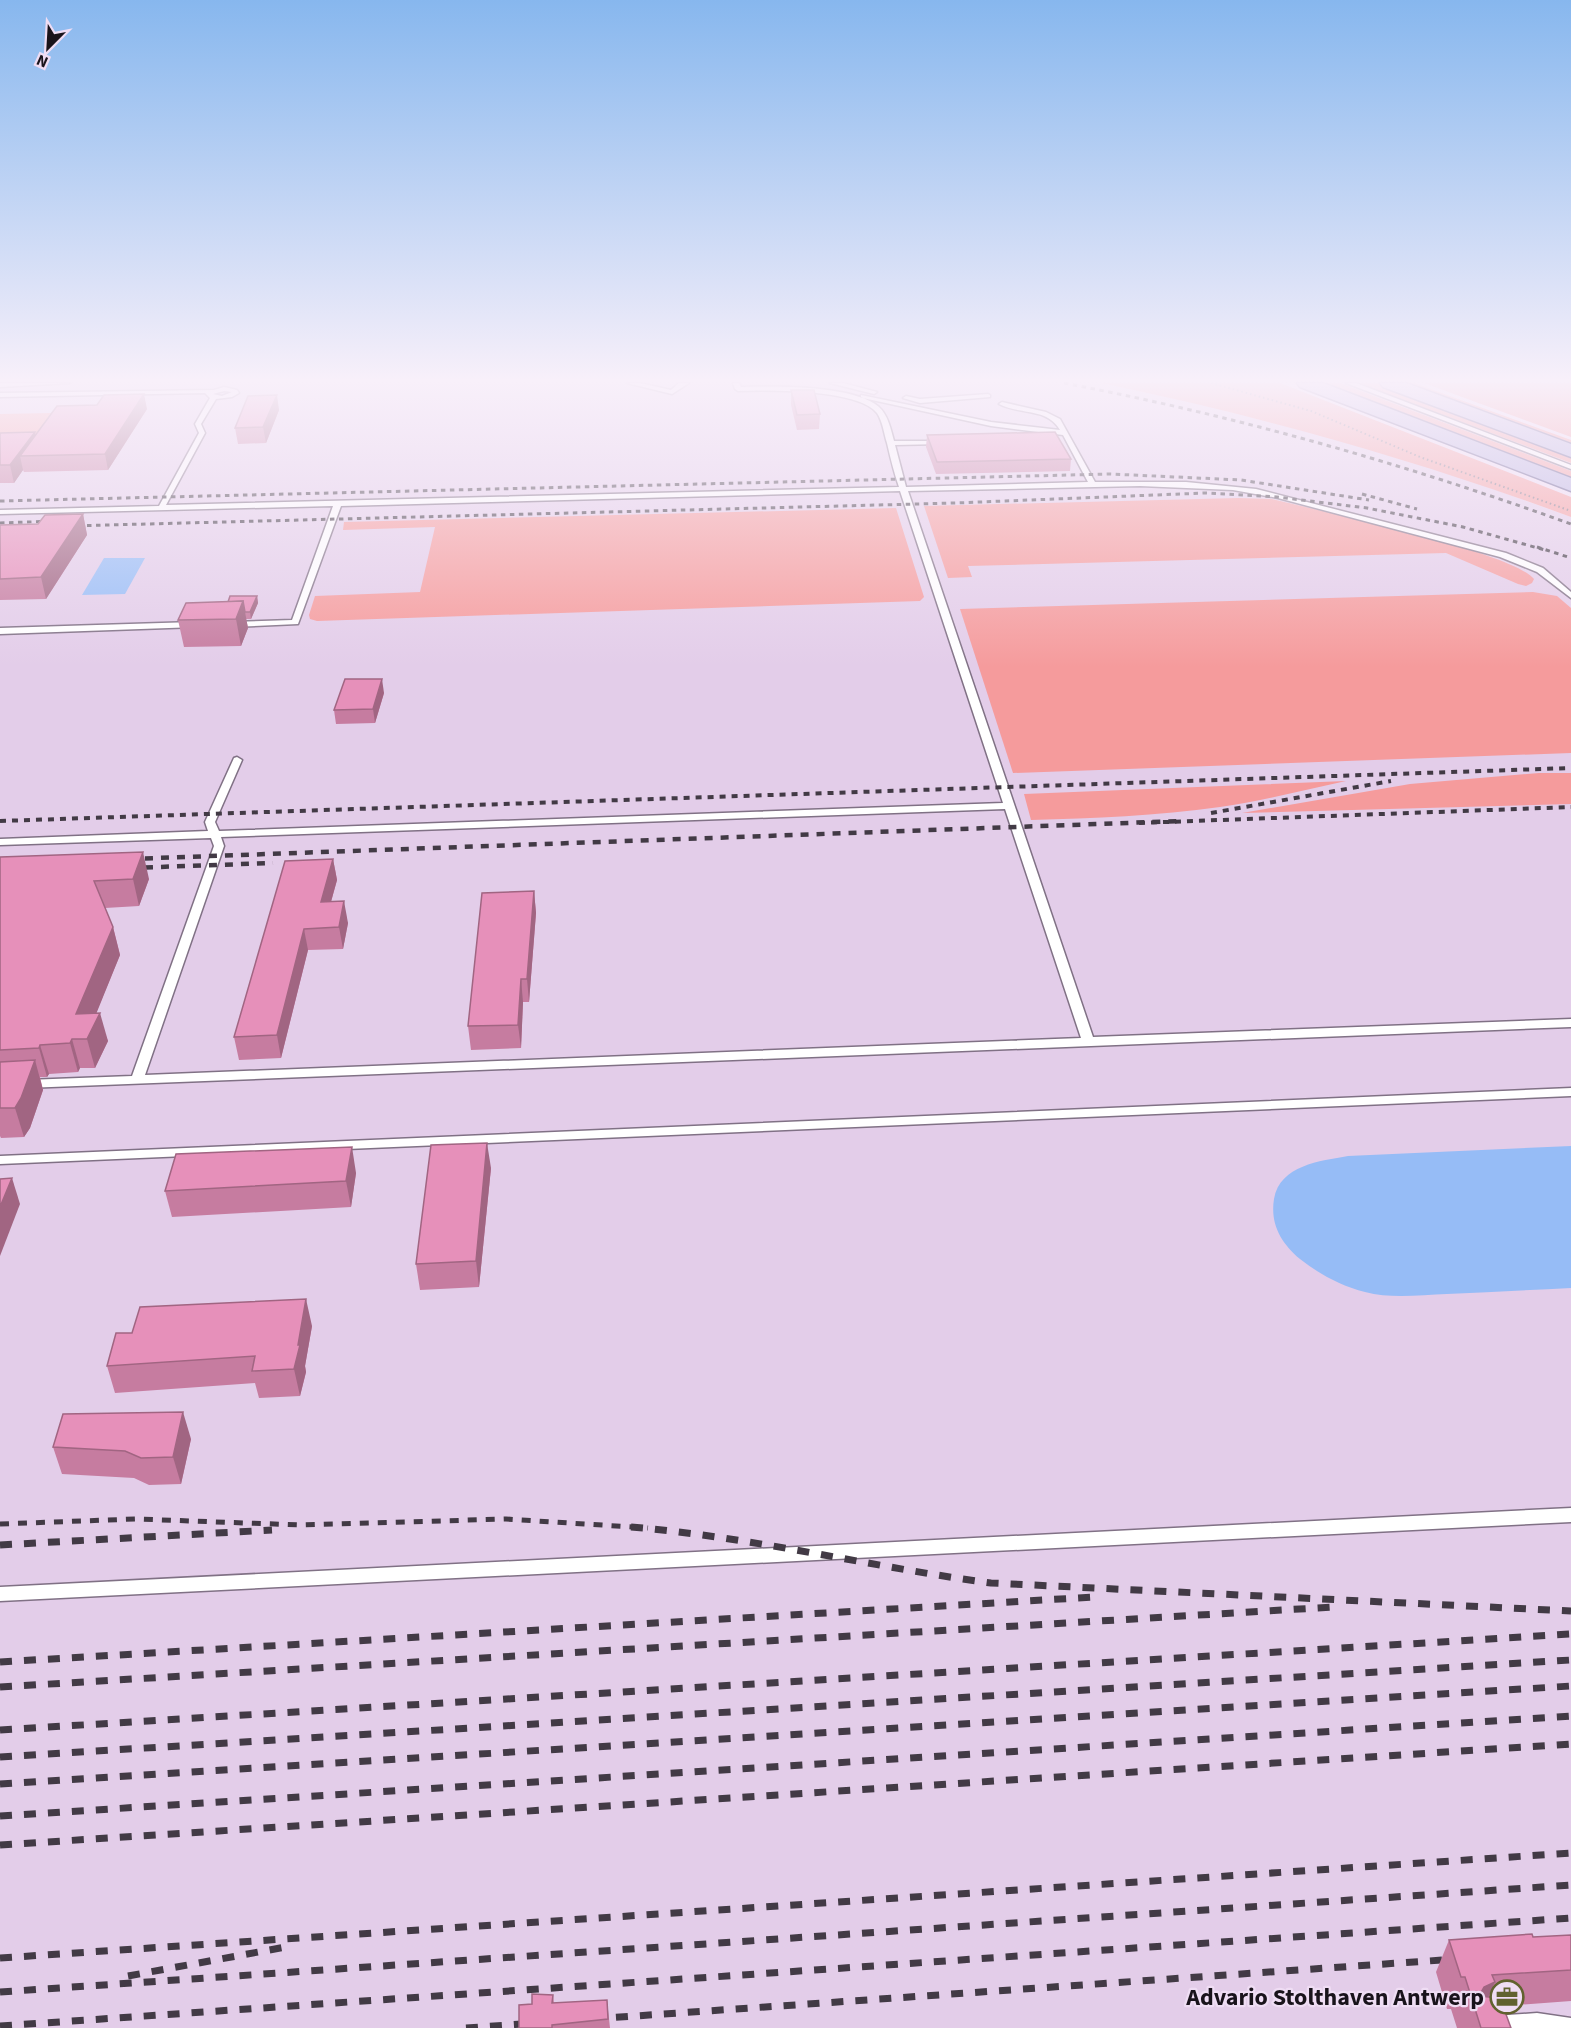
<svg xmlns="http://www.w3.org/2000/svg" width="1571" height="2028" font-family="'Source Sans 3',sans-serif">
<style>
.built{fill:#e3cde9}
.green{fill:#f59b9c}
.water{fill:#96bcf6}
.lines{fill:none;stroke-linecap:round;stroke-linejoin:round}
.service-casing{stroke:#807185;stroke-width:3}
.primary-casing{stroke:#60588d;stroke-width:3}
.path{stroke:#7d7180;stroke-width:2;stroke-dasharray:1.5 3;stroke-linecap:butt}
.service{fill:#fff;fill-rule:evenodd}
.primary{fill:#b7b1e0;fill-rule:evenodd}
.rail-far4{stroke:#423a45;stroke-width:3;stroke-dasharray:4.5 4.5;stroke-linecap:butt}
.rail-far3{stroke:#423a45;stroke-width:4;stroke-dasharray:6 6;stroke-linecap:butt}
.rail-far2{stroke:#423a45;stroke-width:4.5;stroke-dasharray:8 8;stroke-linecap:butt}
.rail-far1{stroke:#423a45;stroke-width:5;stroke-dasharray:9 9;stroke-linecap:butt}
.rail{stroke:#423a45;stroke-width:7;stroke-dasharray:12 12;stroke-linecap:butt}
.wall{fill:#c67ca0}
.shaded-wall{fill:#a16582}
.building{fill:#e690ba;stroke:#a16582;stroke-width:1.5}
.labels{text-anchor:middle;dominant-baseline:central;stroke-width:4.5;stroke-linejoin:round;paint-order:stroke}
.near-poi-label{font-size:24px;font-weight:bold;fill:#19131b;stroke:#efddf4;text-anchor:end}
</style>
<rect width="100%" height="100%" fill="#efddf4"/>
<path class="built" d="M0,383H1101L1199,404L1345,441L1454,475L1571,517V2028H0Z"/>
<g class="green">
<path d="M1101,383H1280L1571,497V517C1417,460 1261,416 1101,383Z"/>
<path d="M1320,383H1340L1571,471V479Z"/>
<path d="M1358,383H1379L1571,455V463Z"/>
<path d="M1408,383H1414L1571,440V443Z"/>
<path d="M1424,383H1571V437Z"/>
<path d="M100,412L50,435L0,436V414Z"/>
<path d="M1238,498L1272,499C1315,510 1513,552 1534,579L1532,583L1526,586L1518,584L1446,553L968,566L972,577L948,578L924,506Z"/>
<path d="M896,508L924,597L920,601L317,621L310,619L309,615L315,596L420,592L435,527L343,530L344,522Z"/>
<path d="M1533,592L1557,596L1571,608V753L1013,773L960,609Z"/>
<path d="M1539,773H1571V804L1242,813L1410,784Z"/>
<path d="M1346,781C1304,790 1262,801 1220,807C1157,816 1094,818 1031,820L1024,794Z"/>
</g>
<g class="water">
<path d="M104,558H145L125,594L82,595Z"/>
<path d="M1571,1146V1288C1530,1290 1488,1292 1447,1294C1420,1295 1391,1299 1365,1292C1341,1286 1319,1274 1300,1259C1281,1243 1270,1224 1274,1199C1280,1165 1320,1161 1348,1156Z"/>
</g>
<g class="lines">
<g class="service-casing">
<g id="service">
<path d="M0,383H70L0,387Z"/>
<path d="M627,383H640L671,390L679,383H689L672,394Z"/>
<path d="M733,383H739L741,387C774,386 853,385 879,407C888,415 891,430 894,441H945V443L943,444L895,445L906,487L1088,482L1063,435L991,426L863,398L861,397V395L991,422L1060,430C1047,407 1019,415 999,404L1002,402L1046,412L1060,419L1095,482H1186L1256,489L1506,553L1543,568L1571,592V598L1537,572L1500,557L1278,498L1233,490L1140,486L908,491L1093,1037L1571,1019V1027L0,1089V1081L132,1076L214,846L211,838L0,845V839L208,831L205,822L234,758L237,757L242,760L215,822L219,831L1003,803L900,491L341,506L298,624L232,627L228,624L229,622L292,620L333,506L0,514V510L159,506L199,433L195,424L210,398L205,393L0,397V393L214,390L224,387L237,390L239,393L232,397L216,399L201,424L205,433L166,505L899,487C894,473 890,456 887,443C884,434 883,422 877,413C858,389 767,390 738,391L735,389ZM224,391L232,392L222,396L213,394ZM1005,809L1081,1038L145,1075L224,846L221,837Z"/>
<path d="M830,383H843L877,392L874,394Z"/>
<path d="M1346,383H1356L1571,465V469Z"/>
<path d="M988,394L990,395V397L920,403L903,398L906,396L920,399Z"/>
<path d="M194,622L198,625L197,627L0,634V628Z"/>
<path d="M1571,1088V1096L0,1164V1156Z"/>
<path d="M1571,1508V1522L0,1601V1587Z"/>
<path d="M1537,2013L1571,2018V2028H1467L1471,2021L1478,2017Z"/>
</g>
</g>
<g class="primary-casing">
<g id="primary">
<path d="M1297,383H1323L1571,478V491L1300,387Z"/>
<path d="M1380,383H1406L1571,444V457L1383,387Z"/>
</g>
</g>
<path class="path" d="M1211,383L1311,411L1420,457L1571,511"/>
<use href="#service" class="service"/>
<use href="#primary" class="primary"/>
<g class="rail-far4">
<path d="M1064,383C1237,416 1405,464 1571,524"/>
<path d="M1362,494L1417,509"/>
<path d="M0,501L1111,474L1241,480L1369,500"/>
<path d="M0,523L56,521"/>
<path d="M69,526L955,503L1205,493L1277,497L1367,508L1463,527L1545,550"/>
<path d="M1537,547L1571,558"/>
</g>
<g class="rail-far3">
<path d="M1211,813L1391,781"/>
<path d="M0,821L1571,768"/>
<path d="M1139,823L1571,807"/>
</g>
<g class="rail-far2">
<path d="M129,859L1181,821"/>
<path d="M129,868L273,863"/>
</g>
<path class="rail-far1" d="M0,1524L136,1519L301,1525L506,1519L648,1528"/>
<g class="rail">
<path d="M631,1527C752,1537 871,1567 991,1583L1571,1611"/>
<path d="M0,1545L272,1530"/>
<path d="M0,1662L1094,1597"/>
<path d="M0,1687L1333,1607"/>
<path d="M0,1730L1571,1634"/>
<path d="M0,1757L1571,1660"/>
<path d="M0,1784L1571,1686"/>
<path d="M0,1816L1571,1716"/>
<path d="M0,1845L1571,1744"/>
<path d="M0,1958L1571,1853"/>
<path d="M128,1976L291,1946"/>
<path d="M0,1992L1571,1885"/>
<path d="M592,2019L1457,1959"/>
<path d="M0,2026L1571,1918"/>
<path d="M466,2028L536,2023"/>
</g>
</g>
<g class="wall">
<path d="M791,390L820,414L819,429L797,430L791,405Z"/>
<path d="M147,409L108,470L24,472L23,470L14,483H0V433L35,435Z"/>
<path d="M279,410L266,443L238,444L235,428Z"/>
<path d="M927,435L1071,459L1070,471L936,474L926,447Z"/>
<path d="M83,514L87,535L46,599L0,600V525L38,524Z"/>
<path d="M257,596L258,603L251,619H246L248,628L241,646L184,647L178,620L228,602Z"/>
<path d="M384,693L375,723L336,724L334,710Z"/>
<path d="M0,857L149,879L139,906L105,908L113,927L120,955L96,1013L108,1041L95,1068H80L78,1072L49,1074L47,1077H40L43,1090L30,1128L24,1137L1,1138L0,1136Z"/>
<path d="M333,859L337,880L331,902L348,923L343,949L308,950L281,1058L239,1060L234,1037Z"/>
<path d="M534,891L536,913L529,1002H523L521,1048L471,1050L468,1026Z"/>
<path d="M491,1168L479,1287L420,1290L416,1264Z"/>
<path d="M356,1173L351,1207L172,1217L165,1191Z"/>
<path d="M312,1326L305,1366L306,1372L300,1396L259,1398L255,1383L115,1393L107,1366Z"/>
<path d="M191,1439L181,1484L149,1485L134,1478L62,1474L53,1447Z"/>
<path d="M1571,1935V2001L1503,2006L1481,2028H1457L1451,2009H1447L1436,1972L1449,1940L1533,1937Z"/>
<path d="M553,1995L554,2003L607,2000L610,2028H519L532,2004Z"/>
</g>
<g class="shaded-wall">
<path d="M144,394L147,409L108,470L105,454Z"/>
<path d="M277,395L279,410L266,443L263,427Z"/>
<path d="M35,432L39,450L20,456L23,470L14,483L10,465Z"/>
<path d="M83,514L87,535L46,599L41,577Z"/>
<path d="M257,596L258,603L251,619L250,612Z"/>
<path d="M243,601L248,628L241,646L236,619Z"/>
<path d="M382,679L384,693L375,723L373,709Z"/>
<path d="M143,852L149,879L139,906L133,879Z"/>
<path d="M333,859L337,880L325,923L321,902Z"/>
<path d="M534,891L536,913L529,1002L527,979Z"/>
<path d="M344,901L348,923L343,949L339,927Z"/>
<path d="M113,927L120,955L86,1039L76,1014Z"/>
<path d="M304,929L308,950L281,1058L277,1035Z"/>
<path d="M521,979L523,1002L521,1048L518,1025Z"/>
<path d="M100,1013L108,1041L95,1068L87,1039Z"/>
<path d="M72,1039L80,1068L78,1072L70,1043Z"/>
<path d="M40,1045L49,1074L47,1077L39,1048Z"/>
<path d="M35,1060L43,1090L30,1128L24,1137L15,1108Z"/>
<path d="M487,1143L491,1168L479,1287L476,1261Z"/>
<path d="M352,1147L356,1173L351,1207L346,1181Z"/>
<path d="M12,1178L20,1204L0,1256V1207Z"/>
<path d="M306,1299L312,1326L305,1366L306,1372L300,1396L294,1369Z"/>
<path d="M183,1412L191,1439L181,1484L173,1457Z"/>
<path d="M1495,1982L1480,2015L1479,1996L1484,1987Z"/>
</g>
<g class="building">
<path d="M791,390H814L820,414L797,415Z"/>
<path d="M144,394L105,454L20,456L57,406L97,405L104,395Z"/>
<path d="M277,395L263,427L235,428L248,396Z"/>
<path d="M35,432L10,465H0V433Z"/>
<path d="M1055,432L1071,459L937,462L927,435Z"/>
<path d="M83,514L41,577L0,579V525L38,524L45,515Z"/>
<path d="M230,596H257L250,612H245L243,601L228,602Z"/>
<path d="M243,601L236,619L178,620L186,603Z"/>
<path d="M345,679H382L373,709L334,710Z"/>
<path d="M143,852L133,879L94,881L113,927L76,1014L100,1013L87,1039H72L70,1043L40,1045L39,1048L0,1050V857Z"/>
<path d="M333,859L321,902L344,901L339,927L304,929L277,1035L234,1037L285,861Z"/>
<path d="M534,891L527,979H521L518,1025L468,1026L482,893Z"/>
<path d="M35,1060L21,1098L15,1108H0V1062Z"/>
<path d="M487,1143L476,1261L416,1264L431,1145Z"/>
<path d="M352,1147L346,1181L165,1191L176,1154Z"/>
<path d="M12,1178L0,1207V1179Z"/>
<path d="M306,1299L298,1345H300L294,1369L252,1371L255,1356L107,1366L116,1333H132L140,1307Z"/>
<path d="M183,1412L173,1457L141,1458L125,1451L53,1447L63,1414Z"/>
<path d="M1532,1934L1533,1937L1571,1935V1970L1492,1975L1495,1982L1484,1987L1479,1996L1500,1998L1511,2028H1481L1465,1977H1461L1449,1940Z"/>
<path d="M532,1994L553,1995L552,2003L607,2000L608,2019L552,2025V2028H519V2005L532,2004Z"/>
</g>
<linearGradient id="sky" x2="0" y2="1"><stop stop-color="#87b7ee"/><stop offset="0.57" stop-color="#f8f0fa"/><stop offset="1" stop-color="#f8f0fa" stop-opacity="0"/></linearGradient>
<rect width="1571" height="667" fill="url(#sky)"/>
<defs>
<g id="office-ring" transform="scale(1.725)"><circle r="9.5" fill="#efddf4" stroke="#61622f" stroke-width="1.5"/><path d="M-6-3h4V-5.5h4V-3h4V5H-6ZM-1-4.5V-3h2v-1.5ZM-6 0V1H6V0Z" fill="#61622f"/></g>
</defs>
<g fill-rule="evenodd">
<use href="#office-ring" x="1507" y="1997"/>
</g>
<g class="labels">
<g class="near-poi-label">
<text x="1484" y="1997">Advario Stolthaven Antwerp</text>
</g>
</g>
<g transform="translate(48 48) rotate(204)" stroke="#efddf4" stroke-width="4.5" paint-order="stroke">
<path d="M0-4.5L10 22L0 15L-10 22Z" fill="#19131b"/>
<text y="-9" font-size="16" font-weight="bold" text-anchor="middle" fill="#19131b">N</text>
</g>
</svg>
